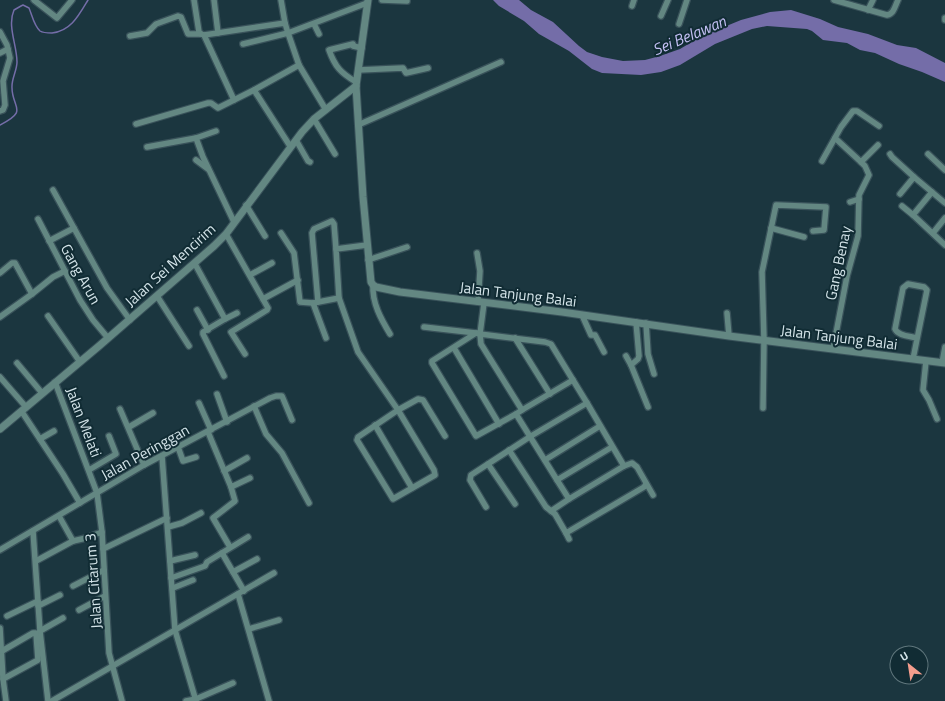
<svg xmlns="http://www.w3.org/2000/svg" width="945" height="701" font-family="'Titillium Web',sans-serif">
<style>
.water{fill:#746da8}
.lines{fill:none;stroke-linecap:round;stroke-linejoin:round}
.stream{stroke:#746da8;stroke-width:1.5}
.minor-casing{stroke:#39525a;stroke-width:8}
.tertiary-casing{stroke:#39525a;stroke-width:9}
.minor{stroke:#638782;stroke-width:5.5}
.tertiary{stroke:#638782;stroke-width:7}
.labels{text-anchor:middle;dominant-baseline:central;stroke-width:4;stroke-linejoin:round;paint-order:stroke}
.street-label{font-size:15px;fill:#d4e4e9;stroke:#112c34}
.water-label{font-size:16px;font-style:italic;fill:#c4c0f4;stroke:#112c34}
</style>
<rect width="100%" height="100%" fill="#1b363f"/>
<path class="water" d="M493,0H519L531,10L553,22L579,46L587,52L602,57L623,61L645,60L660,56L680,49L702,36L741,20L770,12L791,10L820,19L838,27L868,34L897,45L916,48L945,63V82L922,72L899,64L875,53L860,50L847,43L823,40L812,31L807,29L767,26L752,29L715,44L680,65L661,72L641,75L602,73L592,69L569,51L539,34L524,21L499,6Z"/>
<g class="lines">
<path class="stream" d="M0,125C30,110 11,108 12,86C12,78 17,70 17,62C17,45 7,26 14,10L21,6L23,5L29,8C32,15 34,26 40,31C43,33 48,33 52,33C71,31 79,15 88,0"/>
<g class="minor-casing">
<g id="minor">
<path d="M34,0L57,18L72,0"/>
<path d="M194,0L199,32L201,34L204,35L234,100"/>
<path d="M214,0L218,33"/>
<path d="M281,0L285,23"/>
<path d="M382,0L407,1"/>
<path d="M834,0L887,15C894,14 895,6 898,0"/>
<path d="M632,6L634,0"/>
<path d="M868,10L873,0"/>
<path d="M661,16L668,0"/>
<path d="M945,18V20"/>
<path d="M314,24L319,34"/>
<path d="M679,24L687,0"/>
<path d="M0,32L7,45L10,58L3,81L5,105L3,110L0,111"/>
<path d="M204,35L285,23L288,33L367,3"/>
<path d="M130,36L147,33L156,24L178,16L181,17L188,34H201"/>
<path d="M0,53L8,49"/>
<path d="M299,65L326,110"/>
<path d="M358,70L403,68L406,73L428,68"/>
<path d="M356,82C341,73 335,67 329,50L353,44V46L362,48"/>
<path d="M254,90L290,146"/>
<path d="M314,119L335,154"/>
<path d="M136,124L208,103H211L218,108L254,90L299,65L288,33L243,44"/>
<path d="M358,125L501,62"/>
<path d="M196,138L203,157L234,222"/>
<path d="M835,138L861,162"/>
<path d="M296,140L308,161L310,162"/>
<path d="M147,147L196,138L216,131"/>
<path d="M890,154L892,157L914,177"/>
<path d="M928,154L945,170"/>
<path d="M196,160L208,169"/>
<path d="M822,161L841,127L853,111H857L879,126"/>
<path d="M53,190L107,288L130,320"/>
<path d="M932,192L913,215L945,245"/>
<path d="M900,194L914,177L945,203"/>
<path d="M850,202L859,199"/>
<path d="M246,205L265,236"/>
<path d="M902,206L913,215"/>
<path d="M38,219L80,300L93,320L108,338"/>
<path d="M771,228L804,237"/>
<path d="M281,233L294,253L300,302L313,303L339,298"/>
<path d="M933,233L945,218"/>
<path d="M226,234L268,308L267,310L231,332L245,354"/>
<path d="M49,241L74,228"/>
<path d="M367,245L336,249L339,298L358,352L398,410L434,470L435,475L393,499L357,440L358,437L398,410L418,399L423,400L445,436"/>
<path d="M477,253L480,271L478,302"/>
<path d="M368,260L407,247"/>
<path d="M195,264L225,319L203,332V334L224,376"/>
<path d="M0,273L12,263H15L32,294L53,277L65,271"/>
<path d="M250,275L272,263"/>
<path d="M373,285C372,303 381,319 390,334"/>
<path d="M157,296L189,346"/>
<path d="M263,299L298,280"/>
<path d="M318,302L312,233L314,229L332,221L334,224L336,249"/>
<path d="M313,303L326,338"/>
<path d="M484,303L480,334L476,333L432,361V363L476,436L516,414"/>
<path d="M197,310L208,330"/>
<path d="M727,313L729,336"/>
<path d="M582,315L591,335H595L604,352"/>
<path d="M48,316L80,362"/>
<path d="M0,317L32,294"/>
<path d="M225,319L237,313"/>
<path d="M636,322L639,356L638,359L631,365L648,407"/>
<path d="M646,323L648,354L654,374"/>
<path d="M424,327L476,333"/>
<path d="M515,338L550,394"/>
<path d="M454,348L499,424"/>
<path d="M833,349L847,276L858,236L859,195L869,175L865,166L861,162L878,145"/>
<path d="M626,356L631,365"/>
<path d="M913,359L927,290L924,287L908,284L903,288L895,329C898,336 910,336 917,338"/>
<path d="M926,361L923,390L929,400L937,419"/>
<path d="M17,363L42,393"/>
<path d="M942,363L945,347"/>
<path d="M0,377L26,407"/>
<path d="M55,382L97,493L102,532L109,653L122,701"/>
<path d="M217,394L227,422"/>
<path d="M199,403L211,430"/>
<path d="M587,403L624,466"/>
<path d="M254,406L266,434L282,453L309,503"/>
<path d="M763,408L764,340L762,272L776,205L826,207L824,230L813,231"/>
<path d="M120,409L144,465"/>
<path d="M522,410L573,380"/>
<path d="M22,412L63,474L80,503"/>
<path d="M375,425L412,488"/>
<path d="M129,427L153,413"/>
<path d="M208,432L231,487L250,478"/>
<path d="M40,439L54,431"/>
<path d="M178,447L183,461L196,457"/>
<path d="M509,450L546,507L555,514L566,533L644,487L646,484"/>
<path d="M162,456L175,630L196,701"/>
<path d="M545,460L600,426"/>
<path d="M488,464L515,504"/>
<path d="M89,470L116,454L109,436"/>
<path d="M224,471L247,458"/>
<path d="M557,480L569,499L624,466L632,463L637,467L653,495"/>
<path d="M486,507L470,480L471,475L531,436L587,403L551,344L545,342L480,334L481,344L522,410L516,414L557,480L612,447"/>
<path d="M551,511L569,499"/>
<path d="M59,516L73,541"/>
<path d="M168,527L182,523L201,513"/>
<path d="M33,531L40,631L48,701"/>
<path d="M566,533L569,539"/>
<path d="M230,547L213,518L235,501L231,487"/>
<path d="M103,549L167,518"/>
<path d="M0,550L144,465L270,398L276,396H282L292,420"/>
<path d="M222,553L244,591"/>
<path d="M36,561L73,541L86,538L102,532"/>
<path d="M170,561L195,555"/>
<path d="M233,572L257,559"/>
<path d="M171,578L205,566L207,562L248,537"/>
<path d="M73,586L104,570"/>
<path d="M173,588L193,580"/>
<path d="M238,594L269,701"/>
<path d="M38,606L60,595"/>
<path d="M79,610L105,596"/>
<path d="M7,616L38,601"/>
<path d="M0,628L3,679L6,701"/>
<path d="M249,629L279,620"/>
<path d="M40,631L63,618"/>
<path d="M2,651L33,633H36L38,660L3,679"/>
<path d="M52,701L274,573"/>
<path d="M186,701L196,699L233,683"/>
</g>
</g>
<g class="tertiary-casing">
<g id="tertiary">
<path d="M368,0L356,86L363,197L371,282L373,285L376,287L400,292L562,312L729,336L945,363"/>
<path d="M0,429L99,346L214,246L226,234L302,132L314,119L356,86"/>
</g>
</g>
<use href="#minor" class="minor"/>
<use href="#tertiary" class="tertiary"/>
</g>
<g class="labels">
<g class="street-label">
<text transform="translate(838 263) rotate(-78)">Gang Benay</text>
<text transform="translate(170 265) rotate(-42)">Jalan Sei Mencirim</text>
<text transform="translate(81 274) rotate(61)">Gang Arun</text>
<text transform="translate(518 294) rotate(7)">Jalan Tanjung Balai</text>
<text transform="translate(839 337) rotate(7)">Jalan Tanjung Balai</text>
<text transform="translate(84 422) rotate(69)">Jalan Melati</text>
<text transform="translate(145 452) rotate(-29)">Jalan Peringgan</text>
<text transform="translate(93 581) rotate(-94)">Jalan Citarum 3</text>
</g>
<g class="water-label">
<text transform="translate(689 35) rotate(-23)">Sei Belawan</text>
</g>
</g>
<g transform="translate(909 665) rotate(330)"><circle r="19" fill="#112c34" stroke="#5f767c"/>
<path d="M0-3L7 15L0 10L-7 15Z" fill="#f49d8d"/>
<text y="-6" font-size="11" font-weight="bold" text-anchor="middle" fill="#d4e4e9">U</text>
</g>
</svg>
